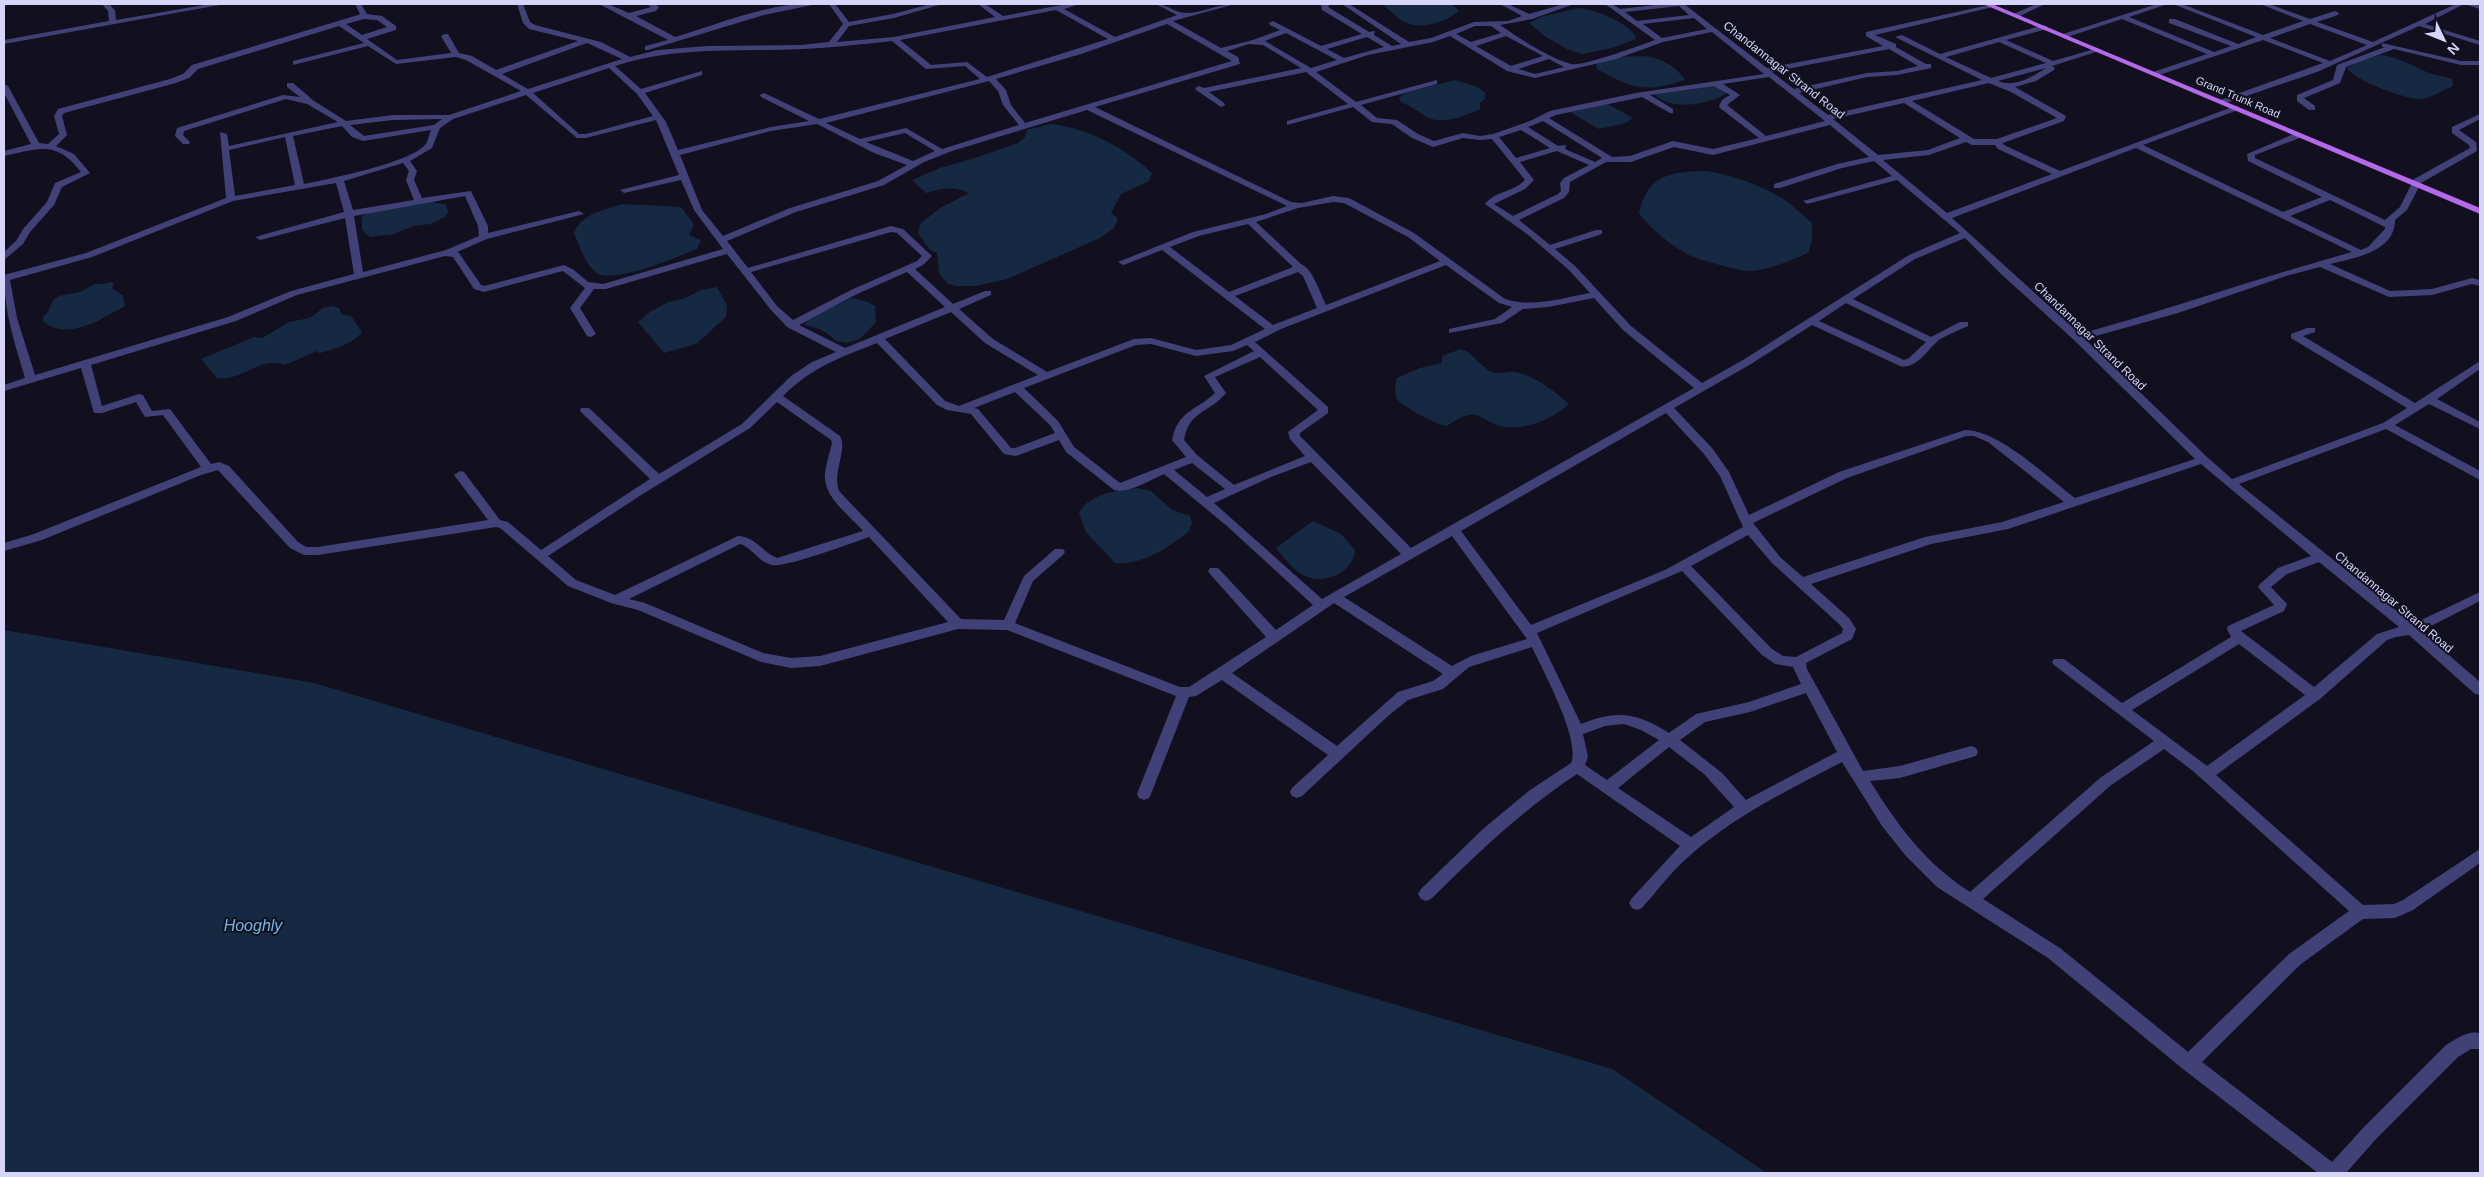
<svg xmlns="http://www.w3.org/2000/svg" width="2484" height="1177" font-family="Arial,sans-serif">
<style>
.water{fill:#162943}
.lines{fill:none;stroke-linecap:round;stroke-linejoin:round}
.minor{fill:#414178;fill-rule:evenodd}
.major{fill:#b469ea;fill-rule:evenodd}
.labels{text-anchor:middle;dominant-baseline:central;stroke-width:4;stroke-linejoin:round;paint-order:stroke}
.far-street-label{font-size:11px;fill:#d6d4f9;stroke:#12101f}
.street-label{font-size:12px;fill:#d6d4f9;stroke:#12101f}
.near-water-label{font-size:16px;font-style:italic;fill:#6fb7eb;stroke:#12101f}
</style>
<rect width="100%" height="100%" fill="#12101f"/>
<g class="water">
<path d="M1382,4H1452L1459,11C1447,21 1423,30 1407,23C1399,20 1389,9 1382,4Z"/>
<path d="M1578,8C1593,9 1632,23 1636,39L1612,48L1582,54L1567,49L1546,37L1529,23L1541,17Z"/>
<path d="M2380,55C2398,57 2413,66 2429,73C2437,76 2445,76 2452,79L2453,86C2443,90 2432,98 2421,99C2407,100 2353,80 2347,68L2360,61Z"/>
<path d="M1643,56C1660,57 1676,66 1685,80C1645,93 1633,89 1597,69L1596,65C1606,55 1629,57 1643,56Z"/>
<path d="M1455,80L1478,87L1485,93V99L1480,103V109C1467,115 1444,125 1429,118C1419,113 1412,106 1401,102L1399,98L1405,93Z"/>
<path d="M1714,84L1725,90L1726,94C1706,105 1671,111 1654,94Z"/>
<path d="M1606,103L1633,118L1626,123L1599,129L1570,112Z"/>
<path d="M1051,124C1088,128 1125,148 1152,173L1149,181L1121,194L1111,213L1118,218L1114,228L1100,238L1007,279L976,286H957L948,284L939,273L937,253L929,249L918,233L920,224L940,208L969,193C954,186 941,188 926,193L912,180L940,168L978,157L1018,143L1025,137L1027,130Z"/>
<path d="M1704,171C1728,173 1768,188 1788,202C1796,208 1804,217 1812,223V238L1809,252C1796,259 1765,271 1751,271C1739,271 1694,259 1685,253C1669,244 1650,228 1639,213C1648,175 1669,172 1704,171Z"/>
<path d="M433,201L434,203L446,204L448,212L445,217L430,224L413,226L394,234L370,237L362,230V216L371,211Z"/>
<path d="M623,204L681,207L694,225L689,235L701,240L697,249C679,256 609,287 594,271C584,261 580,246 574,234C579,215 605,209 623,204Z"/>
<path d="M111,282L114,284L112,288L123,296L125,306C101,319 68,342 43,321V317L48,312L53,300L59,296L80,292L95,284H103Z"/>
<path d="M717,287L727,305L726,317L696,344L664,353L638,322L650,312L668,302L683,299L701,290Z"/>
<path d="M852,298L868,302L875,306L876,322L860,339L846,343L837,341L822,330L805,325V320Z"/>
<path d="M332,306L339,308L341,314L351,316L362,332C353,344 334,349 320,353L317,351L285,365C260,355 242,382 217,378L201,359L254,337L262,338L289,322L310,318L323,308Z"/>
<path d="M1461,349C1474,353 1480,367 1492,372C1500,375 1507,371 1515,372C1534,375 1555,392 1569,404C1554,418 1529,429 1508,427C1480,425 1482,401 1447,426C1435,424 1405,408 1397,399C1394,393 1395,384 1397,378L1420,368L1442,363V356Z"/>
<path d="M1137,488L1151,491L1172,510L1190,516L1192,523L1189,531C1169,548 1142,565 1115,563L1086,532L1079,513C1088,494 1118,490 1137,488Z"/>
<path d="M1313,521L1341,534L1355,550C1354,571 1327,584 1308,577C1294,573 1285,558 1276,548Z"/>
<path d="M4,630L314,683L1612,1069L1767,1173H4Z"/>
</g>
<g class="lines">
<g class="minor">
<path d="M102,4H109L115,10L116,20L210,4H225L4,44V40L109,21L108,11Z"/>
<path d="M355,4H361L367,14L382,16L396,26V30L367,39L397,60L451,53L441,36L445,34H448L459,53L472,56L496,70L578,41L529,29L523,23L517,4H523L530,22L535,25L601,42L630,57L658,50L708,46L801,45L829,42L843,24L829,4H835L849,22L893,14L931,4H942L894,18L849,26L837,42L894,37L995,17L978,4H985L1003,16L1067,4H1080L1064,9L1115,37L1177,15L1156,4C1167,4 1175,13 1185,13C1198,14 1219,4 1235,4L1173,21L1221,48L1253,40L1280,30L1270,25L1269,23L1273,21L1321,46L1362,34L1322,10L1321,4H1330L1328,7L1369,32L1375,31L1374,35L1392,46L1401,44L1342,4H1349L1409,42L1431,38L1474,22L1508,21L1522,16L1500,4H1508L1529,14L1564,4H1574L1532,19L1500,25C1517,37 1551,59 1571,64C1582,67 1641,45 1655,40L1605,4H1612L1620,9L1664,4H1684L1767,68L1883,46L1866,36V32L1993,4V7L1875,35L1896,44V47L1926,64H1931V68L1897,75L1867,77L1799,93L1828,115L1982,80L1895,37L1902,35L1940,54L2044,25L2048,27L2047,29L2006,40L2053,61L2098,48L2102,50L2052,66L2055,68L2054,70L2036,81L2015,87L2066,116L2064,121L2003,143L2004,145L2060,171L2235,106H2238V110L2143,145L2283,212L2322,197L2248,161L2247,154L2296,133H2302V137L2255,155V158L2385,220L2400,207L2414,179L2470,148L2469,145L2452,133V127L2480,114V119L2459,130L2476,142L2477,151L2421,183L2407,210L2395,220C2395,252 2354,258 2330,264L2390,291L2432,289L2472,278L2480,280V286L2472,284L2432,295L2389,297L2320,267L2286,276L2178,313L2085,339L2207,457L2232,479L2383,423L2407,408L2291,338V334L2307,328H2315V332L2303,336L2415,403L2480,361V369L2437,399L2480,422V429L2429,404L2395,425L2480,471V480L2386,429L2239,484L2413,624L2480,592V601L2421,631L2480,682V695L2475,694L2409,635L2396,637L2387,640L2320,699L2216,775L2363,905L2394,904L2403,900L2480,849V863L2413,910L2395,918L2363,919L2301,964L2202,1062L2332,1162L2364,1127L2446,1045C2456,1039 2468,1030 2480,1033V1049H2471L2458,1057L2376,1139L2346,1173H2318L2183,1069L2048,958L1937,887L1905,855L1882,826L1842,762C1788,790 1731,818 1686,859C1670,873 1657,891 1642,908L1637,910L1632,908L1629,903L1632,898L1680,846L1577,774C1521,811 1479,852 1431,899L1426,901L1421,899L1418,894L1421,889L1483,829L1530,790L1571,763C1581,740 1543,671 1532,647L1469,667L1443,689L1408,700L1388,716L1302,796L1297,798L1292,796L1290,792L1292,788L1328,755L1222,680L1196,696L1189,697L1151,794L1149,798L1144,800L1139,798L1137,794L1176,696L1007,630L958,629L820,666L791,668L761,662L638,610L611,603L568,586L500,528L496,527L318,555H304L290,548L218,470L201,475L42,540L4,551V543L34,534L201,467L163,415L145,417L136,402L102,413H94L81,368L4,391V385L25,378C15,344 4,312 4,275L86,253L226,198L220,132L227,134L229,146L338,122L307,104L286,99L184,131L183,135L190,142L189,144H183L175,136L177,128L283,95L300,97L287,87V83H293L314,101L346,121L393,115H449L521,91L466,60L456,57L396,64L368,46L293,65V61L364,43L339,26L198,69L189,78L176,83L64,113L62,116L67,135L56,146L74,154L90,173L62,187L54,205L30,232L23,244L4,260V252L16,241L23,229L47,202L55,183L81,172C56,139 37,149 4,156V151L31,144L4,93V84L8,86L39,143L48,144L59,134L54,116L58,109L170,79L183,74L192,65L358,15L360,14ZM1679,6L1689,15L1637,21L1625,12ZM1056,10L1108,39L987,77L967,62L931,65L900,40ZM1694,18L1707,29L1662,38L1643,24ZM364,19L377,20L387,27L362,35L346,24ZM1167,24L1232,61L1025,123L1011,105L1006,90L996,79L1081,54ZM1475,26H1491L1501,33L1471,42L1456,34ZM1712,32L1764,74L1636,93L1550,111L1530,121L1493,134L1480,136L1463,133L1434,141L1418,134L1397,120L1377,118L1361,105L1437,84V80L1356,102L1316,72L1368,55L1433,42L1450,36L1507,71L1535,78L1616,59L1663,42ZM1286,33L1337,60L1311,68L1265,41ZM1506,36L1543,56L1511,66L1476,46ZM1367,37L1384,47L1344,58L1327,49ZM892,41L926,69L965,66L980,79L819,119L764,93L760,95L761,97L809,121L771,127L678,150L666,122L645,93L702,75V71L641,89L615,66C676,46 738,52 801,49C832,48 862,44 892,41ZM1999,42L2046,63L1991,78L1946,57ZM587,43L622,59L528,89L502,74ZM1249,44L1263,45L1301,68L1204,88L1199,86L1195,88L1196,90L1221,107L1225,105L1224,103L1209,92L1306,72L1348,104L1287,121V125L1353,107L1372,122L1392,124L1412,138L1433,147L1463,138L1480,140L1492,139L1525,180C1514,192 1495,191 1485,204L1527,234L1569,270L1590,293C1562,298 1533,308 1505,299L1414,233L1349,198L1333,196L1302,203L1291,202L1095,107L1240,64L1238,57L1227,51ZM1889,49L1918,66L1897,71L1867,73L1794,89L1772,72ZM1549,59L1564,67L1535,74L1518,69ZM609,68L637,94L653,116L586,134H579L533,93ZM2046,68C2032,77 2015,88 1998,81ZM1769,77L1825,121L1766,136L1727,105L1740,95L1723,84ZM989,81L998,91L1003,105L1019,125L942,149L906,128L860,139L826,123ZM1989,83L2011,92L2057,118L1997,139H1974L1912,101ZM1714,86L1730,95L1722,100L1719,106L1720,108L1759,138L1713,149L1673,141L1630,156L1612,157L1549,118L1556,115L1642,97L1670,113H1673V109L1650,95ZM526,95L577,138H586L656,120L679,175L620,190L624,193L681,180L694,210L723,249L603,284L588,282L574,270L564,265L484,286L481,285L459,253L457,252L487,239L584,214L579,211L488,233V226L471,191L422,198L414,180L417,171L410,161L432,148L440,128L453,119ZM1904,103L1960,138L1928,150L1878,155L1833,119ZM1087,110L1287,206L1266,214L1193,232L1118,262L1123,265L1126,264L1162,250L1265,329L1231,345L1196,350L1151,338L1134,339L1047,372L993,339L959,309L991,295V291H985L953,304L915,269L923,265L932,256L903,229L891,226L748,268L727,241L796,212L884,185L924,162L952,151ZM442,119L434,125L364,136L350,125L393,120ZM1543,121L1602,158L1595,162L1565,149L1566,145L1558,146L1528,127ZM817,124L874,153L907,165L878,181L790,208L723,236L702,210L680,155L771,131ZM1830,125L1869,157L1837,164L1774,184V188H1780L1842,168L1874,161L1892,176L1803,201L1807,204L1897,180L1960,233L1909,255L1743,360L1702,383L1631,326L1575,266L1555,249L1602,234V230H1596L1550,245L1519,220L1564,198L1569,192L1570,182L1606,162H1631L1674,147L1713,155ZM342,126L352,137L363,141L431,130C429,134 428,142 425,145C409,163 329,179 304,184L293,136ZM1521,130L1550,148L1516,158L1499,137ZM905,133L935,151L913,161L866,142ZM285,137L295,185L235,196L229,150ZM1966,142L1972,145H1995L1998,149L2052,174L1947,213L1883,160L1929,155ZM2136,148L2352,252C2261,277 2171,309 2080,334L1952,218ZM1557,151L1589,165L1564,178L1560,183L1561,191L1558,194L1513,216L1494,204L1525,189L1534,180L1520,162ZM403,163L409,171L406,180L414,200L353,210L344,181ZM336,183L344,212L255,237L260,240L345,218L354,274L291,291L228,317L35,375L17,318L10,280L92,257L233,201ZM465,196L478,226L479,236L446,250L363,272L354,216ZM2330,200L2385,227V229L2368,247L2361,250L2290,216ZM1333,202L1344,203L1408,237L1440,261L1326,305C1320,293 1313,269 1301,264L1256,222L1298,208ZM1248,224L1293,267L1229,292L1170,247L1199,236ZM891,232L897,233L922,256L917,261L851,290L793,320L777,306L751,272ZM1965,238L2001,274L2074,340L2195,459L2075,498C2047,477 1999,430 1965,430L1839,472L1749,515L1729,472L1712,448L1674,408L1751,364L1812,325L1900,366C1918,370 1929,346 1942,338C1950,334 1959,330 1968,326V322H1960L1931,337L1853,299L1915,259ZM727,254L771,310L787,327L836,352L812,362L791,376L742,424L659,474L589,408H581L580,410L581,412L650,479L541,550L508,522L500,520L464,472L460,471L454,475L488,520L318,547H306L298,542L229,466L219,462L211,464L170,409L152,411L143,395L139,394L102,406L91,365L236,321L297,295L445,256L453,257L474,289L484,292L563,271L585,288L570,308L587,336L591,337L596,334L580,308L594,289H606ZM1446,265L1499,303L1512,307L1495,319L1449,329V333L1502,323L1523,309L1548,307L1594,298L1623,330L1694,388L1411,548L1300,436V433L1328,413V407L1255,342L1281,329ZM907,272L945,307L845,348L799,325L857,294ZM1298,272L1303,276L1317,308L1273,325L1235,296ZM1846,303L1926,342L1909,358L1904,360L1819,321ZM951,312L985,343L1038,375L959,406L945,401L885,339ZM877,343L937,405L947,410L971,414L1004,454L1016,456L1059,440L1066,452L1114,490C1129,494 1150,480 1164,474L1227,526L1313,605L1276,630L1218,568H1210L1208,571L1210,574L1266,637L1189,687H1180L1015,623L1033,581L1063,555L1065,552L1063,549H1055L1024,576L1004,620L961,619L839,491C832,471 848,450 840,436L783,396C812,367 839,358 877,343ZM1151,344L1196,356L1233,351L1247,345L1254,351L1204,376L1215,393C1196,411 1178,410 1172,440L1186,457L1120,483L1074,447L1058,421L1024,388L1136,345ZM1260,357L1318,410L1288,432L1290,439L1305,456L1234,485L1197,455L1184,440C1189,410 1210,413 1226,393L1215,377ZM1015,392L1050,425L1055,433L1015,448H1011L978,409L974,408ZM777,402L831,440L832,443C830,453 826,463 825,474C823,497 849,515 863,531L777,558C762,552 756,537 738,536L615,595L576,580L548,556L638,497L750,428ZM1666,413L1704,454L1720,476L1743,527L1665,570L1531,625L1461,531ZM1966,436H1974L1988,442L2064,502L2002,522L1925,537L1803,577L1780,557L1753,523L1847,478ZM1311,462L1401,554L1322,599L1214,503L1271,477ZM1192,463L1225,489L1207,497L1174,470ZM2201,464L2311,556L2278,568L2260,584L2258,587L2274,605L2228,626L2227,629L2231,637L2122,703L2064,659H2054L2052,662L2054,665L2154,741L2100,778L1970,892C1925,863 1898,826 1870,781L1900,778L1976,756L1978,752L1976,748L1971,746L1900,766L1863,771L1807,669L1806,663L1852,639L1856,629L1849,618L1811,584L1931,544L2008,529ZM1748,535L1772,563L1839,624L1843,629L1842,633L1796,657L1783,656L1772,649L1691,566ZM1452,536L1527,639L1471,656L1452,666L1344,597ZM869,537L948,622L820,656L791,658L763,653L645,603L629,599L740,544C752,547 758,562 772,565C785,568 852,543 869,537ZM2319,562L2399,627L2377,634L2314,687L2241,631L2284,611L2287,604L2271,587L2287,574ZM1682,571L1762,655L1775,664L1793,667L1801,684L1749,702L1696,714L1669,733C1636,712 1617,710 1581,724L1537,633ZM1334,603L1443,674L1433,681L1398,692L1337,746L1232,673ZM2239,644L2305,695L2207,766L2132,710ZM1806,693L1837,752L1746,800L1722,773L1680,740L1705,722L1750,712ZM1624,724L1641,730L1659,740L1607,780L1585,765L1588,757L1583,734L1605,726ZM1669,747L1704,774L1734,807L1691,837L1618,788ZM2164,749L2193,771L2349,911L2289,954L2188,1052L2060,948L1983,899L2110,786Z"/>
<path d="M599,4H608L629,13L651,7L647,4H655L659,7L656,11L636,16L675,37C717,25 772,1 817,4L764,15L648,50H645V46L668,40Z"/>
<path d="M2036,4L2043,5L2018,17L2011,15Z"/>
<path d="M2157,4H2168L2129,17L2214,52L2231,46L2169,23V19H2175L2238,44L2256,37L2173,4H2182L2263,35L2303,21L2260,4H2269L2310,19L2335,11L2339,13L2338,15L2317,22L2373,42L2456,4H2464L2425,24L2480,41V45L2419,26L2317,72L2223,104L2219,102L2220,100L2323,63L2263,40L2156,76L2152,74L2153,72L2207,54L2122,19L2067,37L2060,35ZM2310,24L2367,45L2330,61L2270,38Z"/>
<path d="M2465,4L2480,5V9L2467,5Z"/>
<path d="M2382,43L2461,61H2480V65H2461L2394,49L2346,67L2340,83L2304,98L2315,106V110H2309L2297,101V95L2333,80L2337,65L2385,47H2382Z"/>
</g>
<path class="major" d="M1983,4H1992L2480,208V214Z"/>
</g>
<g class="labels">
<g class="far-street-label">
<text transform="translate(2238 97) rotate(23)">Grand Trunk Road</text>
</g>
<g class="street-label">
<text transform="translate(1784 70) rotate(38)">Chandannagar Strand Road</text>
<text transform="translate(2090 336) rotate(44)">Chandannagar Strand Road</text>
<text transform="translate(2394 602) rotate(40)">Chandannagar Strand Road</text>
</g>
<g class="near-water-label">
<text x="253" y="925">Hooghly</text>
</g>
</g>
<rect width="2484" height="1177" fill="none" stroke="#d6d4f9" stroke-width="10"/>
<g transform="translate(2444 40) rotate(133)" stroke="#12101f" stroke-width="4" paint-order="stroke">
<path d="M0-4L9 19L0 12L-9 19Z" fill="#d6d4f9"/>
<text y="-8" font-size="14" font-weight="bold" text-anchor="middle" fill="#d6d4f9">N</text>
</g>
</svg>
